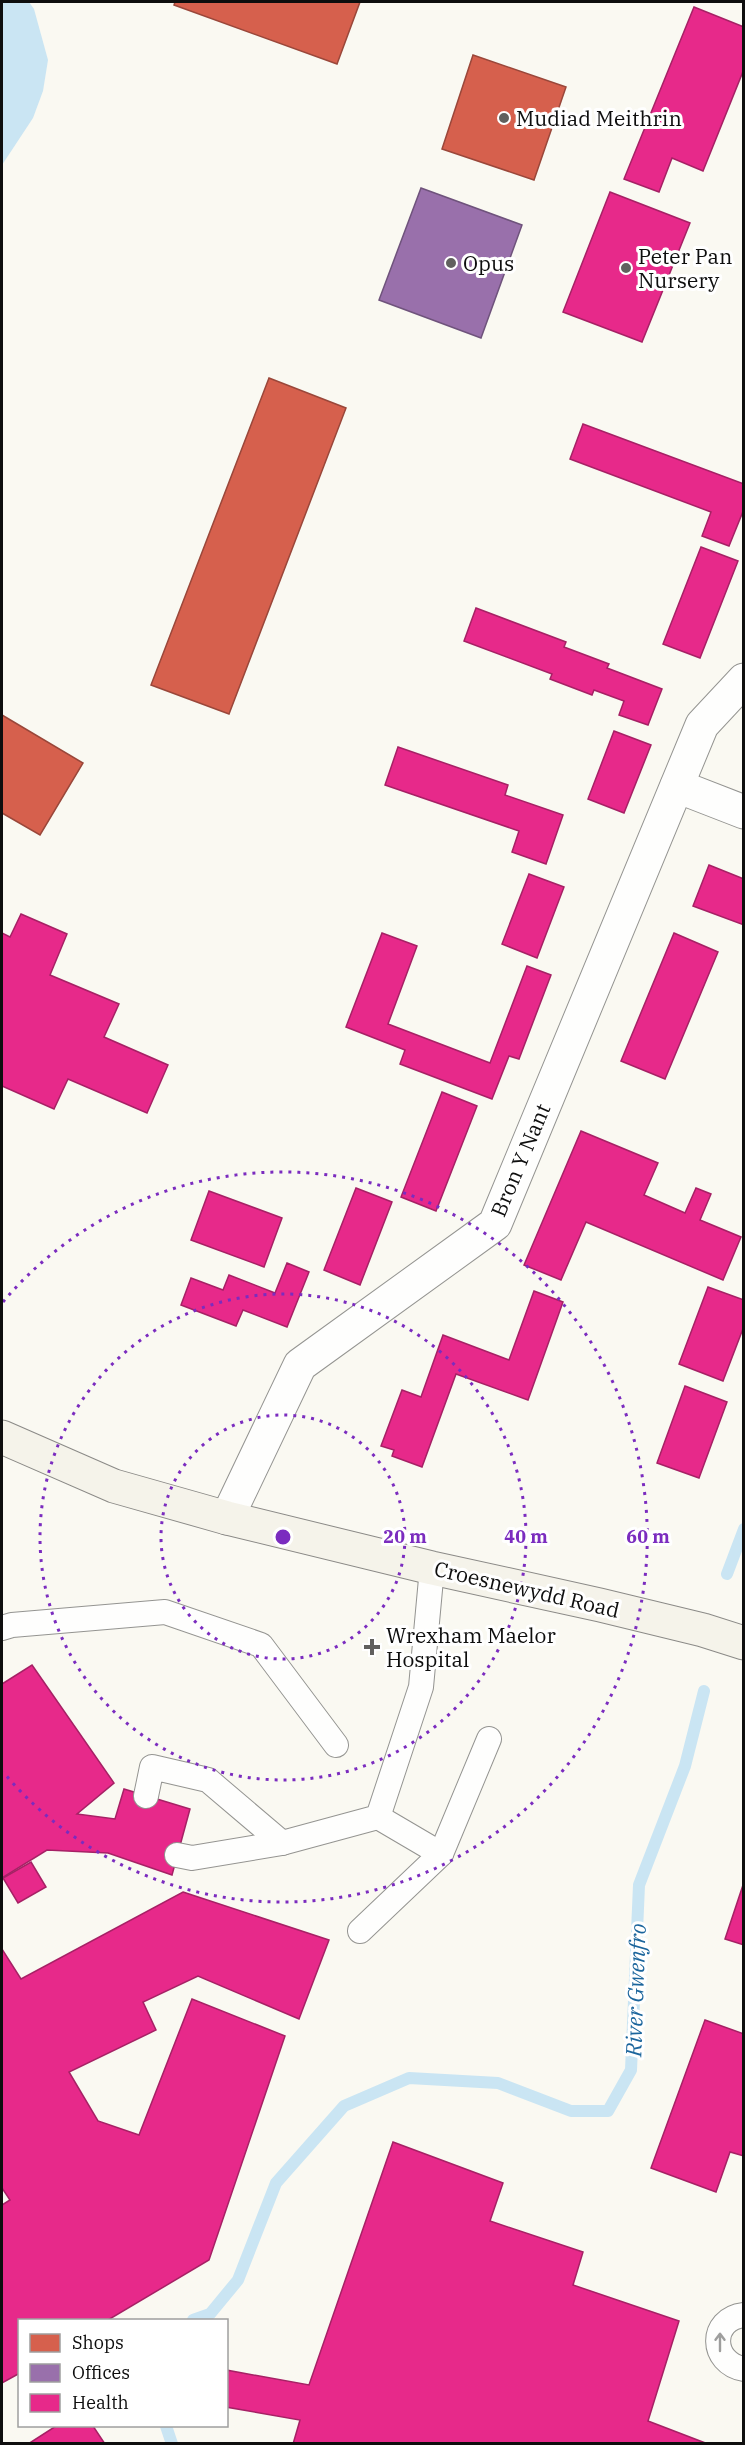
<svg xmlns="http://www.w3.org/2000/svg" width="745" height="2445" font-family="'IBM Plex Serif',serif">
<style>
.water{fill:#cae5f3}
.shops{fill:#d6604d;stroke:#9a473a;stroke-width:1.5}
.offices{fill:#9970ab;stroke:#6f537c;stroke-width:1.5}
.health{fill:#e7298a;stroke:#a62165;stroke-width:1.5}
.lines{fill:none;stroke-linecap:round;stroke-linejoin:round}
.stream{stroke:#cae5f3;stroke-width:12}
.lane-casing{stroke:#949491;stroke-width:26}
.street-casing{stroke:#949491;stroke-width:35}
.secondary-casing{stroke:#8b8a87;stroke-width:35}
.lane{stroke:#fefefd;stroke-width:24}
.street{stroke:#fefefd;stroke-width:33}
.secondary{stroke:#f5f3ea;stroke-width:33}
.oneway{stroke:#9e9e9d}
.ring{fill:none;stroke:#7b2cbf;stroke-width:3;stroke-dasharray:3 6}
.poi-dot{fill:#61605e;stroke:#fff;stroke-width:2}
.labels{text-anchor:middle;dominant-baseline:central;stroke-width:6;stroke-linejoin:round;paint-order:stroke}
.poi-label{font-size:21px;fill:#0e0e0e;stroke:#fff;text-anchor:start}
.street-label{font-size:21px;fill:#0e0e0e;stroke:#fff}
.water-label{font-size:22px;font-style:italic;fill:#1b659c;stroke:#fff}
.centre{fill:#7b2cbf;stroke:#fff;stroke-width:3}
.ring-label{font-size:18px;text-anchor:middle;font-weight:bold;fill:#7b2cbf;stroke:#fff;stroke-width:6;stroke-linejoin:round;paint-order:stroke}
</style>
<rect width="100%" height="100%" fill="#faf9f2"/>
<path class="water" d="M2,2H29L34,9L48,60L43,91L33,118L2,165Z"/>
<g class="shops">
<path d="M175,2H360L337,64L174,5Z"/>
<path d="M473,55L566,87L534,180L442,149Z"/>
<path d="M269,378L346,408L229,714L151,685Z"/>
<path d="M2,715L83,763L40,835L2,813Z"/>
</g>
<path class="offices" d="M421,188L522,225L481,338L379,300Z"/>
<g class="health">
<path d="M694,7L744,27V69L703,171L672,158L659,192L624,179Z"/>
<path d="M610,192L690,223L642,342L563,312Z"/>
<path d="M583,424L744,484V509L729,546L702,536L711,512L570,459Z"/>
<path d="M701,547L738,561L700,658L663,644Z"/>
<path d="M476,608L566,642L564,647L609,664L607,668L662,689L648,725L619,715L624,701L594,690L592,695L550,679L552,674L464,641Z"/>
<path d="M614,731L651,745L624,813L588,799Z"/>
<path d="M398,747L508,785L505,795L563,815L546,864L512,852L519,831L385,785Z"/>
<path d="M709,865L744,879V925L693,906Z"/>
<path d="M529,874L564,887L537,958L502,944Z"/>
<path d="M21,914L67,934L50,975L119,1004L104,1037L168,1065L147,1113L68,1079L54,1109L2,1086V933L10,937Z"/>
<path d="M382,933L417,946L388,1024L490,1063L527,966L551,975L519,1059L509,1056L492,1099L400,1064L405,1050L346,1027Z"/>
<path d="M674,933L718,952L665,1079L621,1061Z"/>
<path d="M442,1092L477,1106L436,1211L401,1197Z"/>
<path d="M581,1131L658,1163L644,1195L685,1213L696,1188L711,1194L700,1220L741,1237L723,1280L586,1222L561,1280L524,1265Z"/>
<path d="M356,1188L392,1202L360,1285L324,1270Z"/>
<path d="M209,1191L282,1218L264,1267L191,1240Z"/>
<path d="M287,1263L309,1272L287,1327L243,1310L236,1326L181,1305L191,1278L223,1290L229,1275L275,1293Z"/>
<path d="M708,1287L744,1300V1326L723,1381L679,1364Z"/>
<path d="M534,1291L563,1302L528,1400L456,1374L422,1467L392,1456L394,1450L381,1446L402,1390L421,1397L443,1335L509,1360Z"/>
<path d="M685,1386L727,1402L699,1478L657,1463Z"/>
<path d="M32,1665L114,1783L77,1814L115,1819L124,1789L190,1809L172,1875L108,1853L47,1850L2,1878V1684Z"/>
<path d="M31,1862L46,1887L18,1903L3,1878Z"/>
<path d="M744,1882V1945L725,1939Z"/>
<path d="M183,1892L329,1940L299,2019L198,1976L143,2002L156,2030L69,2072L98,2121L139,2135L192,1999L285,2036L209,2260L108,2320H20V2373L2,2383V2205L10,2200L2,2188V1949L21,1979Z"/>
<path d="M705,2020L744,2034V2156L730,2152L716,2192L651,2168Z"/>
<path d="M393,2142L503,2183L490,2221L583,2252L573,2285L679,2321L648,2421L708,2444H293L300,2420L226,2407V2370L309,2385Z"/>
<path d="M56,2426H93L105,2444H28Z"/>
</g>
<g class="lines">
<g class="stream">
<path d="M727,1574L744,1529"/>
<path d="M193,2320L210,2314L238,2280L276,2183L344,2106L409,2078L498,2083L571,2111H608L631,2070L639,1885L685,1766L704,1691"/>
<path d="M166,2426L172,2444"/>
</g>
<g class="lane-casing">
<g id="lane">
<path d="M2,1628L12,1625L165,1612L261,1645L336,1745"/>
<path d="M146,1796L152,1767L208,1780L282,1843"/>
<path d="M378,1817L441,1854"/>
<path d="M177,1855L192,1858L282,1843L378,1817L421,1687L432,1568"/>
<path d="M360,1931L441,1854L489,1739"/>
<path d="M744,2315C709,2319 710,2363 744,2369"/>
</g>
</g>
<g class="street-casing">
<g id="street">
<path d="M677,786L744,812"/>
<path d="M227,1518L300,1365L495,1224L702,725L744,680"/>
</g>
</g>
<g class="secondary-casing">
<path id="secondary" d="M2,1437L114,1486L227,1518L432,1568L600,1605L703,1630L744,1643"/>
</g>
<use href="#lane" class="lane"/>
<use href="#street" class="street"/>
<use href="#secondary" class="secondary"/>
</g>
<defs><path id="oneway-shaft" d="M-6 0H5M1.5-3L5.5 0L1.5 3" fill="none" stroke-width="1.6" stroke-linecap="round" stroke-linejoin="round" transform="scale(1.5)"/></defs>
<use class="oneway" href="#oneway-shaft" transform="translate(720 2342) rotate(-90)"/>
<g class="ring">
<circle cx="283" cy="1537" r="122"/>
<circle cx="283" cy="1537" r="243"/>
<path d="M3 1302A365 365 0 1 1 3 1772"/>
</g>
<g class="poi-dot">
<circle cx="504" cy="118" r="6"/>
<circle cx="451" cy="263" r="6"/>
<circle cx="626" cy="268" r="6"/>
<path d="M369 1638h6v6h6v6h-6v6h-6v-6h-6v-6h6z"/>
</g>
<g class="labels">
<g class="poi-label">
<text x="516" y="118">Mudiad Meithrin</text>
<text x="638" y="256">Peter Pan<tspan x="638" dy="24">Nursery</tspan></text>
<text x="463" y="263">Opus</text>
<text x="386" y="1635">Wrexham Maelor<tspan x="386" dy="24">Hospital</tspan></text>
</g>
<g class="street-label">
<text transform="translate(520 1160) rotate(-67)">Bron Y Nant</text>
<text transform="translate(527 1589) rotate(13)">Croesnewydd Road</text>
</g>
<g class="water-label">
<text transform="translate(635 1990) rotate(-88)">River Gwenfro</text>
</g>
</g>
<circle cx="283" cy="1537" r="9" class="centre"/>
<g class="ring-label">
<text x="405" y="1543">20 m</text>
<text x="526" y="1543">40 m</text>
<text x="648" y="1543">60 m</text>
</g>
<rect width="745" height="2445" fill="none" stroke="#0e0e0e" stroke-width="6"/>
<rect x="18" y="2319" width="210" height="108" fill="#ffffff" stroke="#9f9f9f" stroke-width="1.5"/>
<rect x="30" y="2334" width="30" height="18" fill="#d6604d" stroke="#9f9f9f" stroke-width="1.5"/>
<text x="72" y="2349" font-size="18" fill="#0e0e0e">Shops</text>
<rect x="30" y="2364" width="30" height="18" fill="#9970ab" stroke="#9f9f9f" stroke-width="1.5"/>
<text x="72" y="2379" font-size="18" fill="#0e0e0e">Offices</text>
<rect x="30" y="2394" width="30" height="18" fill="#e7298a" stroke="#9f9f9f" stroke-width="1.5"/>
<text x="72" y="2409" font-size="18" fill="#0e0e0e">Health</text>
</svg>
